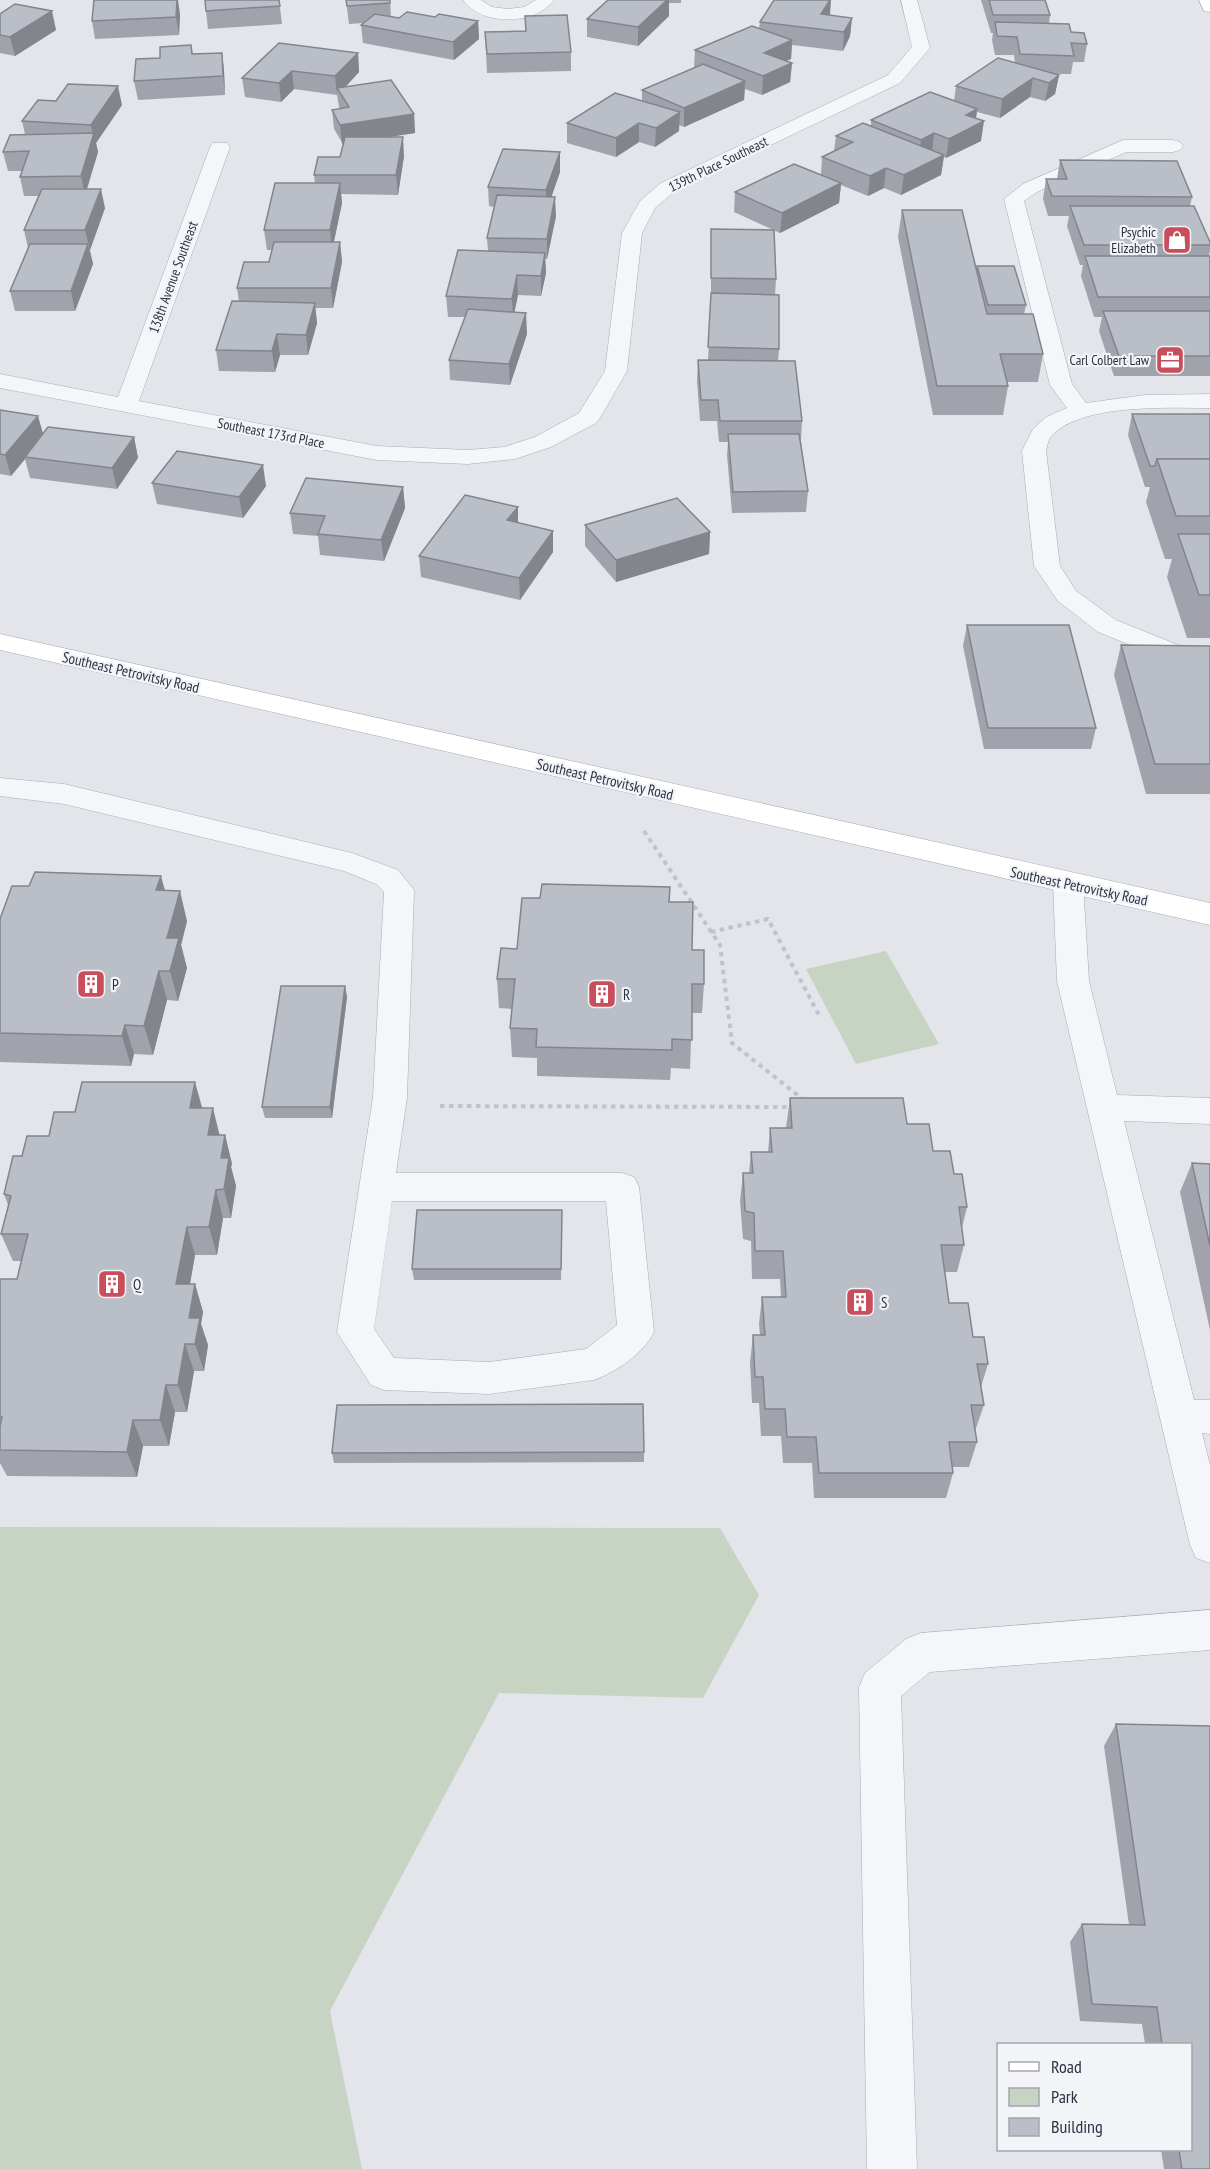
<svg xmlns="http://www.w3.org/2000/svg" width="1210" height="2169" font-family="'PT Sans Narrow',sans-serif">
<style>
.green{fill:#c7d4c4}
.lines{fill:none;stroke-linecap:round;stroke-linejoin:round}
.minor-casing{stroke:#a8acb4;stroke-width:1}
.major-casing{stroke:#a2a9b5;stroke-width:1}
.path{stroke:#c0c3c9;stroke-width:4;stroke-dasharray:4.5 4.5;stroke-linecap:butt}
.minor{fill:#f5f6f9;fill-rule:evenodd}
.major{fill:#fff;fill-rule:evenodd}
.wall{fill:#a0a3ab}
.shaded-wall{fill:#82858b}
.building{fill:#babec7;stroke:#82858b;stroke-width:1.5}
.labels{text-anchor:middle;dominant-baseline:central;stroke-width:4.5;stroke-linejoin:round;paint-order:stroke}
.far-street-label{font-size:14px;fill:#2b3242;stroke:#f2f4f8}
.far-poi-label{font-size:14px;fill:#2b3242;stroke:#f2f4f8;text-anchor:end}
.street-label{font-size:15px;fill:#2b3242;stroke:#f2f4f8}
.poi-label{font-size:15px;fill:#2b3242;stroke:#f2f4f8;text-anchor:start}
</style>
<rect width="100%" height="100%" fill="#e3e5ea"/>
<g class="green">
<path d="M886,951L939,1044L856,1064L806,969Z"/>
<path d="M0,1527L720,1528L759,1595L703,1698L499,1693L330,2011L362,2169H0Z"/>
</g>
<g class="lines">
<g class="minor-casing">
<g id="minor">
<path d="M463,0H481L492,7L508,9L524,7L536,0H554C535,26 481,26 463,0Z"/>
<path d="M901,0H917L930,48L900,83L675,191L655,208L642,233L627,371L600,418L596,423L551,447L515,459L468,464L377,460L0,388V374L118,397L210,147L213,143H227L230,147L139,401L377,446L468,450L504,447L535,437L579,413L605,371L622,233L640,201L661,183L888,75L912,47Z"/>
<path d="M1123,140H1173L1180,142L1183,146L1180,150L1173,152H1126L1037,192L1024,201L1072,384L1086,403L1145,395L1210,394V408C1170,408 1076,403 1050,438C1048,441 1047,447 1046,451L1060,566L1076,591L1116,620L1193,651L1210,653V669L1180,665L1098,632L1058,601L1034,566L1022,451L1033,429L1046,417L1067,408L1050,385L1004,199L1023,184Z"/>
<path d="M0,778L64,784L352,853L398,870L414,890L407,1097L396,1173H622L634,1177L639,1187L654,1332C644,1353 616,1372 594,1380L489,1394L384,1390L371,1385L337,1332L373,1097L384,892L376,884L344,871L64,804L0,796ZM392,1201H606L617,1325L586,1349L489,1362L394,1358L374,1329Z"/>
<path d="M1068,874L1079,877L1083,884L1089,981L1117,1095L1210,1098V1124L1124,1121L1194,1400H1210V1434L1202,1433L1210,1465V1563L1196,1558L1190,1545L1057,981L1053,884L1057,877Z"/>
<path d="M1210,1610V1650L930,1672L901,1696L917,2169H867L859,1687L865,1673L906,1639L921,1633Z"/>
</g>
</g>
<g class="major-casing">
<g id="major">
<path d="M1199,0H1210V12L1204,11Z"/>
<path d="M0,634L1210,903V925L0,650Z"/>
</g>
</g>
<g class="path">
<path d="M644,831L720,945L732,1043L805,1101"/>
<path d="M711,932L768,919L820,1017"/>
<path d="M440,1106L792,1107"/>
</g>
<use href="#minor" class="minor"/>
<use href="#major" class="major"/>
</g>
<g class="wall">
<path d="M279,0L282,24L208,29L206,11Z"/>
<path d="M346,0H390L391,17L399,18L435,17L478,21L479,39L454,60L363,43L361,25L363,23L349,24Z"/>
<path d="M608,0H681V3H669V16L638,46L587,37V19Z"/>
<path d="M981,0H1045L1050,15L1049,23L1071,32L1087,44L1084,62H1073L1071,74H1053L1059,75L1055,94L1045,101L1030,97L1000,118L977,112L976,118L981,141L946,158L944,157L941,175L901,195L884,188L868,196L841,185L839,203L780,233L734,212L735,192L821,175L822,157L834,151L836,136L871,126V120L954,101L956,86L1015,63L1014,55H995L992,40L993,33H991Z"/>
<path d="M0,14L56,30L15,56L0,53Z"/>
<path d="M180,14L179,35L95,39L92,21Z"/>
<path d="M830,15L852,18L850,36L843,51L792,45L791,59L785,61L792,63L790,82L762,95L745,89L744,100L684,127L679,125V131L655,147L639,142L616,157L567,143V123L642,101V90L694,68L695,50L759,28L760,22Z"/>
<path d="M525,16L571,52V71L487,73L485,32L526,31Z"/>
<path d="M191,45L193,54L222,53L224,71L225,95L138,100L134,81L160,58Z"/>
<path d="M358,53L359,72L345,87L414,114L415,133L389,137L404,156L398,195L341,194L342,203L334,242H340L342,262L333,308H315L317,323L308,355H280L275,372L219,371L216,350L239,302L237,288L269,262L272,250H267L264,230L315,183L314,175L340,157L343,144L334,129L332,110L340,109L339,107L337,95L294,89L281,102L245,97L242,78Z"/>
<path d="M122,105L96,143L98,152L87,189L105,208L90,250L93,264L75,311H15L10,291L28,248L24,230L38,196H24L20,177L22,171H8L3,152L25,134L22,121Z"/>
<path d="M560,152V172L551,197L556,216L547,259H545L546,273L541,296L518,295L514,313L527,334L510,385L450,380L449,360L465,317H448L446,296L488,251L487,238L494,207L489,206L488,187Z"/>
<path d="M1060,160L1192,197L1190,206L1210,242V250L1209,256H1210V376H1114L1099,331L1102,317H1094L1081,276L1083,265H1080L1067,226L1069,216H1048L1043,199L1046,179H1057Z"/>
<path d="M902,210L976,270L977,266L1026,305L1024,314L1043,354L1038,382H1007L1008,386L1003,415H933L898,237Z"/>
<path d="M711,229L776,279L775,295L779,349L778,361L802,421L801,441L808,491L806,512L732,513L727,455L728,442H719L717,421H700L697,381L698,360H708L711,298Z"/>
<path d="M0,410L43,433L134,437L138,458L117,489L30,478L25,459L11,476L0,474Z"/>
<path d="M1132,414H1210V638H1187L1167,577L1172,559H1165L1146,502L1150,487H1145L1128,435Z"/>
<path d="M152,483L266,486L243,518L157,504Z"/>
<path d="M403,487L405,508L384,561L320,555L318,536L293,534L290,513Z"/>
<path d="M518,507V523L553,531V552L520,600L421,577L419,556Z"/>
<path d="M585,525L710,532L709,554L616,582L585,546Z"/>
<path d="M967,625L1096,728L1091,749H984L963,646Z"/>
<path d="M1121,645L1210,646V794H1146L1114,675Z"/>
<path d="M165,891L187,921L181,945L187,968L178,1001L167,1000L153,1055L134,1054L131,1066L0,1062V919Z"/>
<path d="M669,902L692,950L704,984L702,1013H692L690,1069L671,1068L670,1080L537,1076V1058L512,1057L510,1028L512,1009L499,1008L497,979L517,949Z"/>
<path d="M345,986L347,997L332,1118H265L262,1107Z"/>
<path d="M790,1098L907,1124L933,1151L954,1174L967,1207L962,1228L964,1245L957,1272H945L949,1303L973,1337L988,1364L981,1387L984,1405L975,1431L977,1442L969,1467H953V1473L946,1498H814L812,1463H783L781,1436H761L759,1403H752L750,1362L753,1335H760L759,1324L762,1297H781L780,1279H752L751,1241L743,1239L740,1201L743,1173H749L751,1152H768L770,1128H786Z"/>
<path d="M202,1108L220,1135H225L232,1164L231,1167L236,1186L231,1218H223L217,1255H195L190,1284H195L203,1312L201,1324L208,1345L204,1371H194L187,1412H175L169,1446H143L137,1477L7,1476L0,1463V1279H17L21,1261H13L1,1234L8,1205L4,1194L22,1156L49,1136L75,1112Z"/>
<path d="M1192,1163L1210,1164V1330L1180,1192Z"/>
<path d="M562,1221L561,1280H414L412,1269Z"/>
<path d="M644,1452V1462L334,1463L332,1453Z"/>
<path d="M1116,1724L1210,1726V2169H1164L1161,2150H1191V2044H1145L1142,2024L1080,2021L1070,1942L1082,1924L1129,1925L1104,1746Z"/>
</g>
<g class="shaded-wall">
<path d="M177,0H178L180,14L179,35L176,17Z"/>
<path d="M667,0H669V16L638,46V27Z"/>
<path d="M830,0H831L830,15L821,14Z"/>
<path d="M52,11L56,30L15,56L10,37Z"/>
<path d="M852,18L850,36L843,51L844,32Z"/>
<path d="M478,21L479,39L454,60L453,42Z"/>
<path d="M792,40L791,59L763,72L764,53Z"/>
<path d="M222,53L224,71L225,95L223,76Z"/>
<path d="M358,53L359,72L340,93L337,88V95L335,76Z"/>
<path d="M792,63L790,82L762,95L763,76Z"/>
<path d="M292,71L294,89L281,102L279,83Z"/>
<path d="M1059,75L1055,94L1045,101L1049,83Z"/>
<path d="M1033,78L1030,97L1000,118L1002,99Z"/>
<path d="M745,81L744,100L684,127V108Z"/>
<path d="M118,86L122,105L96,143L98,152L85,195L81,176L93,135L91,125Z"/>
<path d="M977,109L975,126L984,121L981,141L946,158L949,139L966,115Z"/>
<path d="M680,112L679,131L655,147L656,128Z"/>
<path d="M414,114L415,133L342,144L340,125Z"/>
<path d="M639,123V142L616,157V138Z"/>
<path d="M934,133L932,153L919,159L921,140Z"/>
<path d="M403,137L404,156L398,195L396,175Z"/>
<path d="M560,152V172L547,210L546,190Z"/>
<path d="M944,155L941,175L901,195L904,175Z"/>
<path d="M886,168L884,188L868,196L870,176Z"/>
<path d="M340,183L342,203L332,250L330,230Z"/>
<path d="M841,183L839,203L780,233L782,213Z"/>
<path d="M101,189L105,208L90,250L85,230Z"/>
<path d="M555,197L556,216L547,259V239Z"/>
<path d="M340,242L342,262L333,308L331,288Z"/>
<path d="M88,244L93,264L75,311L71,291Z"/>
<path d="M545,253L546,273L541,296V276Z"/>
<path d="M517,275L518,295L513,319L512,299Z"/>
<path d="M315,303L317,323L308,355L306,335Z"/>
<path d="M526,313L527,334L510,385L509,364Z"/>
<path d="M277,334L280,355L275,372L272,351Z"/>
<path d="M38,416L44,437L25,457V459L11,476L5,455Z"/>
<path d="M134,437L138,458L117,489L112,468Z"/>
<path d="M263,465L266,486L243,518L239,497Z"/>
<path d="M403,487L405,508L384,561L381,540Z"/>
<path d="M518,507V528L507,520Z"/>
<path d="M553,531V552L520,600L519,578Z"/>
<path d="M710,532L709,554L616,582V560Z"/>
<path d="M161,876L169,905L156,890Z"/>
<path d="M180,891L187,921L181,945L187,968L178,1001L170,971L167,938Z"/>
<path d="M159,971L167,1000L153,1055L144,1026Z"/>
<path d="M345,986L347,997L332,1118L330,1107Z"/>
<path d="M125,1025L134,1054L131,1066L122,1036Z"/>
<path d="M195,1082L203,1111L190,1108Z"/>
<path d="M213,1108L220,1137L208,1135Z"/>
<path d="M225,1135L232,1164L231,1167L236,1186L231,1218L224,1189L221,1158Z"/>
<path d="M216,1190L223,1218L217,1255L209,1227Z"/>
<path d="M187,1227L195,1255L185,1312L176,1284Z"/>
<path d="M195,1284L203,1312L201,1324L208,1345L204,1371L195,1344L189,1318Z"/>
<path d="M185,1344L194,1371L187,1412L178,1385Z"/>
<path d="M166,1385L175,1412L169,1446L160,1420Z"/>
<path d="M133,1420L143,1446L137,1477L127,1452Z"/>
</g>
<g class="building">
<path d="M94,0H177L176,17L92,21Z"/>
<path d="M205,0H279L280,6L206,11Z"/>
<path d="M346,0H390V3L347,6Z"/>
<path d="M608,0H667L638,27L587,19Z"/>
<path d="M774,0H830L821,14L852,18L844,32L760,22Z"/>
<path d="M989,0H1045L1050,15H993Z"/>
<path d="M15,4L52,11L10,37L0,35V14Z"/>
<path d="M407,12L435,17L439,14L478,21L453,42L361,25L375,14L399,18Z"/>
<path d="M567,15L571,52L487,54L485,32L526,31L525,16Z"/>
<path d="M995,22L1069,24L1071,32L1084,33L1087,44L1071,43L1074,56L1020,54L1017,37L997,36Z"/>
<path d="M752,26L792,40L764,53L792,63L763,76L695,50Z"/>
<path d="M279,43L358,53L335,76L292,71L279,83L242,78Z"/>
<path d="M191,45L192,54L222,53L223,76L134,81L136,59L160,58V47Z"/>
<path d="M998,58L1059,75L1049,83L1033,78L1002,99L956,86Z"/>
<path d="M703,64L745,81L684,108L642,90Z"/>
<path d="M391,80L414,114L340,125L332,110L349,107L337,88Z"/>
<path d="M68,84L118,86L91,125L22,121L38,100L56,101Z"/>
<path d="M930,92L977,109L966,115L984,121L949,139L934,133L921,140L871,120Z"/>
<path d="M615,93L680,112L656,128L639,123L616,138L567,123Z"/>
<path d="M863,123L944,155L904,175L886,168L870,176L822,157L853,142L836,136Z"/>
<path d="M94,133L81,176L20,177L29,151L3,152L10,135Z"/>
<path d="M345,137H403L396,175H314L318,157H340Z"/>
<path d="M503,149L560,152L546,190L488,187Z"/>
<path d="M1060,160L1177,161L1192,197L1052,196L1046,179H1067Z"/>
<path d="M794,164L841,183L782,213L735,192Z"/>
<path d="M275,183H340L330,230H264Z"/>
<path d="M42,189H101L85,230H24Z"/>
<path d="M497,195L555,197L547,239L487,238Z"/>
<path d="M1070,206H1194L1210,242V245H1084Z"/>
<path d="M902,210H962L987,314H1033L1043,354H1000L1008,386H937Z"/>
<path d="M711,229L774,230L776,279L711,278Z"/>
<path d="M274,242H340L331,288H237L244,262H269Z"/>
<path d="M30,244H88L71,291H10Z"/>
<path d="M458,250L545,253L541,276L517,275L512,299L446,296Z"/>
<path d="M1085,256H1210V297H1098Z"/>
<path d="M977,266H1014L1026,305H988Z"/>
<path d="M711,293L779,295V349L708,347Z"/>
<path d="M232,301L315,303L306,335L277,334L272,351L216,350Z"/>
<path d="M468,309L526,313L509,364L449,360Z"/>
<path d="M1103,311H1210V356H1119Z"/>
<path d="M698,360L795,361L802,421H720L718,400H701Z"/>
<path d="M0,410L38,416L5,455L0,454Z"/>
<path d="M1132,414H1210V459H1157L1155,466H1150Z"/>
<path d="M48,427L134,437L112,468L25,457Z"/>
<path d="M728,434H799L808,491L733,492Z"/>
<path d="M177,451L263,465L239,497L152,483Z"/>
<path d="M1157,459H1210V516H1176Z"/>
<path d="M306,478L403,487L381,540L318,534L325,516L290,513Z"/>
<path d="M465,495L518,507L507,520L553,531L519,578L419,556Z"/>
<path d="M677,498L710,532L616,560L585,525Z"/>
<path d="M1178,534H1210V595H1199Z"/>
<path d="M967,625H1069L1096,728H988Z"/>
<path d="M1121,645L1210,646V764H1155Z"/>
<path d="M35,872L161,876L156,890L180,891L167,938H179L170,971H159L144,1026L125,1025L122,1036L0,1033V919L12,886H29Z"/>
<path d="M542,884L670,887L669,902H693L692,950H704V984H692V1040L672,1039V1050L536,1047L537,1029L510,1028L515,979H497L501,948L517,949L522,898H540Z"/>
<path d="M281,986H345L330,1107H262Z"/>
<path d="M82,1082H195L190,1108H213L208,1135H225L221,1158H229L224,1189L216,1190L209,1227H187L176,1284H195L189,1318H200L195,1344H185L178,1385H166L160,1420H133L127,1452L0,1450V1426L2,1417H0V1279H17L28,1234H1L11,1196L4,1194L13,1156H22L27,1136H49L54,1112H75Z"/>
<path d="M790,1098H903L907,1124H929L933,1151H950L954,1174H962L967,1207H959L964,1245H941L949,1303H968L973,1337H984L988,1364H977L984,1405H971L977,1442H949L953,1473H819L816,1437H787L785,1409H765L763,1377H755L753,1335H765L762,1297H786L783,1251H755L754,1213L745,1211L743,1173H753L751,1152H772L770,1128H792Z"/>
<path d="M1192,1163L1210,1164V1246Z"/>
<path d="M417,1210H562L561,1269H412Z"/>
<path d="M643,1404L644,1452L332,1453L337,1405Z"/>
<path d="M1116,1724L1210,1726V2169H1182L1179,2150H1191V2044H1162L1157,2007L1092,2004L1082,1924L1145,1925Z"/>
</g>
<defs>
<g id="shop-square" transform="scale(1.5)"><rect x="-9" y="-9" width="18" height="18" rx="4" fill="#c94e5b" stroke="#f2f4f8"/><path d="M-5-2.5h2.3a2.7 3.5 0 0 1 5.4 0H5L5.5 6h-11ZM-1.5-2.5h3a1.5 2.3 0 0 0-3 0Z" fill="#fff"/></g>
<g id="office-square" transform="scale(1.5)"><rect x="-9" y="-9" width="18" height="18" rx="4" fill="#c94e5b" stroke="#f2f4f8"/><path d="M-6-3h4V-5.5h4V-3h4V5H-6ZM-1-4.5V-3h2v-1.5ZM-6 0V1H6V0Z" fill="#fff"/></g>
<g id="building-square" transform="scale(1.5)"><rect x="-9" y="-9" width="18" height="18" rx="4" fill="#c94e5b" stroke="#f2f4f8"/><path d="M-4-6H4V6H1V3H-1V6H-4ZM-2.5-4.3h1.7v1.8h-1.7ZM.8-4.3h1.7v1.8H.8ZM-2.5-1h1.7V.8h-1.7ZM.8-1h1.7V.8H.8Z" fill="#fff"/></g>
</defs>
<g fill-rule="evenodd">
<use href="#shop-square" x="1177" y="240"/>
<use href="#office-square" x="1170" y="360"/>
<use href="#building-square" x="91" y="984"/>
<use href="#building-square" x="602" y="994"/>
<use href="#building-square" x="112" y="1284"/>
<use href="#building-square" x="860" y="1302"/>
</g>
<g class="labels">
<g class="far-street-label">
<text transform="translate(718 164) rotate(-26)">139th Place Southeast</text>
<text transform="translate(173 277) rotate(-70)">138th Avenue Southeast</text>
<text transform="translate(271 433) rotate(11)">Southeast 173rd Place</text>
</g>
<g class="far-poi-label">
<text x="1156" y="232">Psychic<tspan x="1156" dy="16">Elizabeth</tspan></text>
<text x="1149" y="360">Carl Colbert Law</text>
</g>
<g class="street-label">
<text transform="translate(131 672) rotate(13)">Southeast Petrovitsky Road</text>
<text transform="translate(605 779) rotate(13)">Southeast Petrovitsky Road</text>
<text transform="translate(1079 886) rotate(12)">Southeast Petrovitsky Road</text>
</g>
<g class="poi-label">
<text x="112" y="984">P</text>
<text x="623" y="994">R</text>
<text x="133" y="1284">Q</text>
<text x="881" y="1302">S</text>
</g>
</g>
<rect x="997" y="2043" width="195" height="108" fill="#f2f4f8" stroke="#a2a6af" stroke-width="1.5"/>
<rect x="1009" y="2062" width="30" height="9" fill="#ffffff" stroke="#a2a6af" stroke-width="1.5"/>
<text x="1051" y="2073" font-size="18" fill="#2b3242">Road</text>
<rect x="1009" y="2088" width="30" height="18" fill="#c7d4c4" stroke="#a2a6af" stroke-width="1.5"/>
<text x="1051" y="2103" font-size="18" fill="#2b3242">Park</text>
<rect x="1009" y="2118" width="30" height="18" fill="#babec7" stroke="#a2a6af" stroke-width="1.5"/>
<text x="1051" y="2133" font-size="18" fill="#2b3242">Building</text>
</svg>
